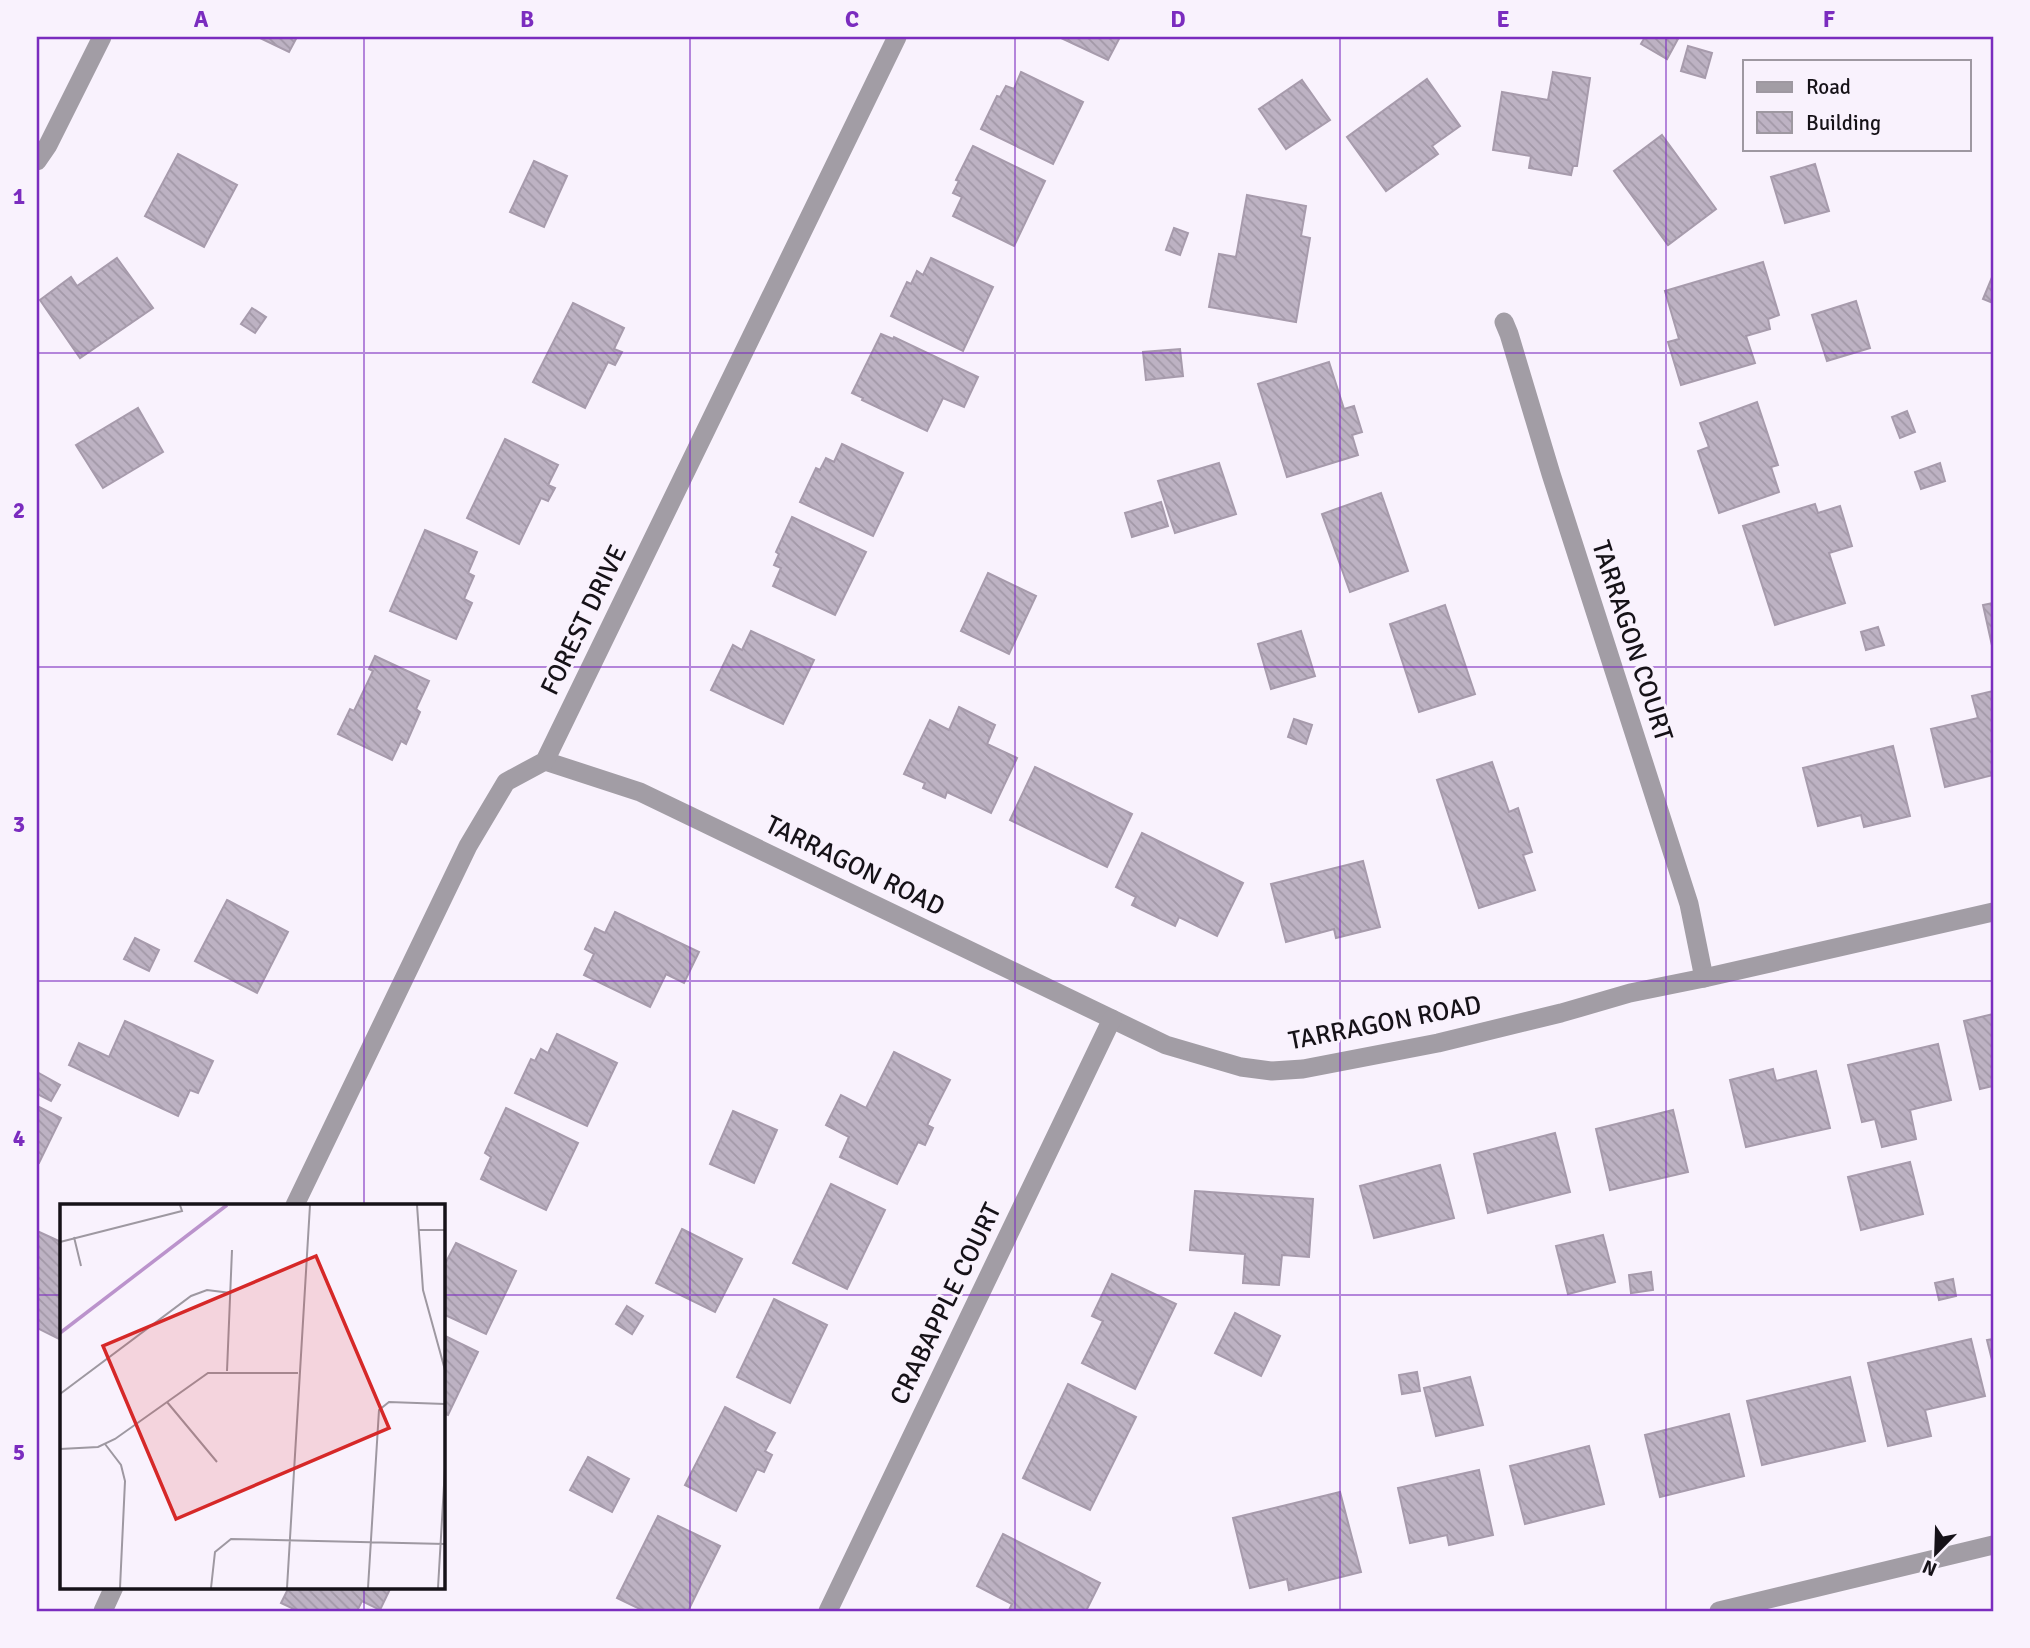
<svg xmlns="http://www.w3.org/2000/svg" width="2030" height="1648" font-family="Signika,sans-serif">
<style>
.building{fill:url(#building-back-hatch);stroke:#a79bac;stroke-width:2}
.lines{fill:none;stroke-linecap:round;stroke-linejoin:round}
.minor{stroke:#a29da5;stroke-width:19}
.grid{fill:none;stroke:#7b2cbf;stroke-width:2;stroke-opacity:0.55}
.labels{text-anchor:middle;dominant-baseline:central;stroke-width:6;stroke-linejoin:round;paint-order:stroke}
.street-label{font-size:26px;fill:#161218;stroke:#f9f2fd}
.inset-river{fill:none;stroke:#bb93cc;stroke-width:3.5}
.inset-road{fill:none;stroke:#9e98a1;stroke-width:2}
.view{fill:#d62828;fill-opacity:0.15;stroke:#d62828;stroke-width:3.5}
.inset-edge{fill:none;stroke:#161218;stroke-width:3.5}
.neatline{fill:none;stroke:#7b2cbf;stroke-width:2.5}
.grid-label{font-size:23px;text-anchor:middle;font-weight:bold;fill:#7b2cbf}
</style>
<defs>
<pattern id="building-back-hatch" width="6" height="6" patternUnits="userSpaceOnUse" patternTransform="scale(1.75)"><rect width="6" height="6" fill="#bdb2c3"/><path d="M-1 5l2 2M0 0l6 6M5-1l2 2" fill="none" stroke="#a298a7"/></pattern>
</defs>
<rect width="100%" height="100%" fill="#f9f2fd"/>
<g class="building">
<path d="M258,37H297L289,52Z"/>
<path d="M1059,37H1120L1108,60Z"/>
<path d="M1645,37H1679L1667,59L1641,44Z"/>
<path d="M1688,46L1712,53L1705,78L1681,71Z"/>
<path d="M1021,72L1083,102L1053,164L981,129L997,96L1000,97L1006,86L1014,89Z"/>
<path d="M1553,72L1590,78L1577,166H1573L1571,175L1529,168L1531,156L1493,150L1502,92L1548,100Z"/>
<path d="M1427,79L1460,126L1432,146L1438,154L1386,191L1347,137Z"/>
<path d="M1302,80L1330,120L1286,149L1259,109Z"/>
<path d="M1662,135L1716,209L1668,245L1614,171Z"/>
<path d="M973,146L1045,181L1014,246L953,216L962,197L953,193L959,181L956,180Z"/>
<path d="M178,154L237,185L204,247L145,216Z"/>
<path d="M534,161L567,176L544,227L510,212Z"/>
<path d="M1815,164L1829,211L1785,223L1771,177Z"/>
<path d="M1247,195L1306,206L1301,236L1310,238L1296,322L1209,307L1219,254L1236,257Z"/>
<path d="M1174,228L1188,233L1180,255L1166,250Z"/>
<path d="M117,258L153,308L80,358L40,300L71,277L77,286Z"/>
<path d="M931,258L993,287L963,351L891,316L907,282L911,284L917,271L923,275Z"/>
<path d="M1763,262L1779,315L1768,319L1770,329L1746,336L1755,363L1681,385L1668,342L1679,339L1665,291Z"/>
<path d="M1993,275V303L1983,299Z"/>
<path d="M1856,301L1870,348L1827,361L1812,315Z"/>
<path d="M573,303L624,328L614,349L622,352L615,365L608,362L585,408L533,382Z"/>
<path d="M252,308L266,317L255,333L241,324Z"/>
<path d="M881,334L893,339L894,337L978,377L964,407L943,398L927,431L862,400L863,398L852,393Z"/>
<path d="M1180,349L1183,376L1146,380L1143,352Z"/>
<path d="M1329,362L1344,409L1354,406L1362,432L1352,435L1358,455L1287,477L1258,384Z"/>
<path d="M1757,402L1778,465L1771,467L1779,492L1719,513L1698,451L1709,447L1700,423Z"/>
<path d="M138,408L163,452L103,488L76,445Z"/>
<path d="M1907,411L1915,432L1900,438L1892,417Z"/>
<path d="M505,439L558,465L548,485L555,488L548,501L541,498L519,544L467,518Z"/>
<path d="M842,444L903,473L873,536L800,502L816,468L820,470L826,458L834,462Z"/>
<path d="M1219,463L1236,514L1175,533L1158,481Z"/>
<path d="M1940,463L1945,481L1921,489L1915,472Z"/>
<path d="M1381,493L1408,571L1350,592L1322,514Z"/>
<path d="M1161,502L1168,526L1132,537L1125,513Z"/>
<path d="M1815,504L1818,513L1840,506L1852,546L1829,553L1845,603L1775,625L1743,526Z"/>
<path d="M792,517L866,552L835,615L773,586L781,568L774,565L779,554L776,552Z"/>
<path d="M425,530L477,552L468,573L474,576L464,599L472,603L456,639L390,611Z"/>
<path d="M988,573L1036,596L1009,654L961,631Z"/>
<path d="M1993,603V650L1983,605Z"/>
<path d="M1445,605L1475,694L1419,712L1390,624Z"/>
<path d="M1878,627L1884,645L1866,650L1861,632Z"/>
<path d="M751,631L814,660L783,724L711,690L733,645L742,650Z"/>
<path d="M1301,631L1315,676L1271,689L1258,644Z"/>
<path d="M375,656L429,681L416,709L420,712L406,744L401,741L392,760L338,734L350,709L354,711L373,671L369,669Z"/>
<path d="M1993,691V775L1945,787L1931,729L1978,718L1972,696Z"/>
<path d="M959,707L995,725L987,744L1017,758L991,813L947,792L945,798L923,788L925,783L904,774L930,720L949,730Z"/>
<path d="M1294,719L1312,725L1306,744L1288,737Z"/>
<path d="M1893,746L1910,816L1864,827L1861,815L1818,826L1803,768Z"/>
<path d="M1492,762L1509,812L1518,808L1532,852L1523,855L1535,890L1479,908L1437,780Z"/>
<path d="M1035,767L1132,814L1107,867L1010,820Z"/>
<path d="M1142,833L1243,883L1217,936L1179,917L1175,926L1132,905L1136,897L1116,887Z"/>
<path d="M1363,861L1380,927L1336,938L1334,929L1286,942L1271,884Z"/>
<path d="M227,900L288,932L257,993L195,961Z"/>
<path d="M615,912L699,952L684,983L666,974L650,1007L584,975L594,954L585,949L595,928L605,933Z"/>
<path d="M135,938L159,950L149,971L124,959Z"/>
<path d="M1993,1014V1086L1980,1089L1964,1021Z"/>
<path d="M125,1021L213,1061L198,1093L190,1090L178,1116L69,1065L79,1043L109,1057Z"/>
<path d="M557,1034L617,1063L587,1126L515,1093L531,1059L535,1061L541,1049L548,1053Z"/>
<path d="M1938,1044L1951,1100L1910,1110L1916,1139L1882,1147L1875,1119L1862,1122L1848,1065Z"/>
<path d="M894,1052L950,1080L927,1125L933,1128L925,1145L918,1142L897,1184L840,1157L849,1137L826,1125L841,1095L866,1108Z"/>
<path d="M1773,1069L1776,1081L1816,1071L1830,1128L1746,1147L1730,1080Z"/>
<path d="M37,1072L60,1085L51,1101L37,1094Z"/>
<path d="M37,1106L61,1118L39,1163L37,1162Z"/>
<path d="M506,1108L578,1143L546,1210L481,1179L491,1157L485,1153Z"/>
<path d="M1673,1110L1688,1172L1610,1190L1596,1129Z"/>
<path d="M733,1111L777,1130L754,1183L710,1164Z"/>
<path d="M1555,1133L1570,1192L1488,1213L1474,1154Z"/>
<path d="M1910,1162L1923,1214L1861,1230L1848,1177Z"/>
<path d="M1440,1165L1454,1218L1374,1238L1360,1186Z"/>
<path d="M831,1184L885,1210L847,1289L793,1263Z"/>
<path d="M1195,1191L1313,1199L1309,1257L1282,1255L1279,1285L1243,1283L1245,1254L1190,1250Z"/>
<path d="M682,1229L742,1259L715,1312L656,1283Z"/>
<path d="M37,1231L61,1242V1340L37,1328Z"/>
<path d="M1603,1235L1615,1282L1568,1294L1556,1246Z"/>
<path d="M456,1243L516,1271L486,1334L443,1314V1260L446,1262Z"/>
<path d="M1651,1272L1653,1290L1631,1293L1629,1275Z"/>
<path d="M1112,1274L1176,1304L1135,1389L1082,1363L1103,1321L1092,1316Z"/>
<path d="M1953,1279L1956,1296L1939,1300L1935,1283Z"/>
<path d="M774,1299L827,1325L790,1403L737,1377Z"/>
<path d="M627,1306L643,1316L632,1334L616,1324Z"/>
<path d="M1235,1313L1280,1336L1261,1376L1215,1353Z"/>
<path d="M443,1335L478,1352L448,1415L443,1413Z"/>
<path d="M1971,1339L1985,1396L1925,1410L1931,1436L1888,1446L1868,1363Z"/>
<path d="M1993,1339V1364L1987,1340Z"/>
<path d="M1417,1372L1420,1391L1402,1394L1399,1375Z"/>
<path d="M1470,1377L1483,1425L1436,1436L1424,1388Z"/>
<path d="M1850,1377L1865,1441L1762,1465L1747,1401Z"/>
<path d="M1068,1384L1136,1417L1090,1510L1023,1478Z"/>
<path d="M725,1407L775,1433L765,1451L772,1455L764,1472L757,1469L736,1511L685,1485Z"/>
<path d="M1729,1414L1744,1476L1660,1497L1645,1435Z"/>
<path d="M1589,1446L1604,1504L1525,1524L1510,1466Z"/>
<path d="M588,1457L629,1479L612,1512L570,1490Z"/>
<path d="M1479,1470L1493,1535L1449,1545L1447,1535L1410,1543L1398,1488Z"/>
<path d="M1340,1492L1361,1572L1289,1590L1287,1579L1250,1588L1233,1518Z"/>
<path d="M658,1516L720,1546L688,1611H644L617,1598Z"/>
<path d="M1003,1534L1100,1583L1086,1611H1011L1009,1610L1012,1604L977,1586Z"/>
<path d="M289,1587H391L380,1610L362,1601L357,1611H298L281,1603Z"/>
</g>
<g class="lines">
<g class="minor">
<path d="M37,161L48,145L102,37"/>
<path d="M1504,322L1509,334L1551,474L1689,904L1704,978"/>
<path d="M545,761L640,792L1166,1045L1241,1067L1272,1071L1303,1069L1438,1043L1561,1013L1630,993L1704,978L1993,912"/>
<path d="M295,1205L468,846L506,782L545,761L897,37"/>
<path d="M103,1611L114,1587"/>
<path d="M828,1611L1112,1019"/>
<path d="M1719,1611L1993,1545"/>
</g>
</g>
<path class="grid" d="M364,37V1205M690,37V1611M1015,37V1611M1340,37V1611M1666,37V1611M37,353H1993M37,667H1993M37,981H1993M37,1295H61M443,1295H1993M364,1587V1611"/>
<g class="labels">
<g class="street-label">
<text transform="translate(584 620) rotate(-64)">FOREST DRIVE</text>
<text transform="translate(1632 641) rotate(72)">TARRAGON COURT</text>
<text transform="translate(855 866) rotate(26)">TARRAGON ROAD</text>
<text transform="translate(1385 1023) rotate(-11)">TARRAGON ROAD</text>
<text transform="translate(946 1304) rotate(-64)">CRABAPPLE COURT</text>
</g>
</g>
<g transform="translate(60 1204)">
<rect width="385" height="385" fill="#f9f2fd"/>
<path class="inset-river" d="M0,129L167,1"/>
<path class="inset-road" d="M357,1L363,86L385,166M359,26H385M14,33L21,62M0,38L122,7L120,1M167,167L172,46M0,190L131,92L147,86L171,89M107,198L157,258M45,240L61,261L65,277L60,384M0,245L38,243L55,235L148,169H238M151,384L155,348L171,335L385,340M227,384L250,1M308,384L319,206L329,198L385,200M378,384L385,264"/>
<path class="view" d="M256,52L329,224L116,315L43,142Z"/>
<rect width="385" height="385" class="inset-edge"/>
</g>
<rect width="2030" height="1648" fill="none" stroke="#f9f2fd" stroke-width="77"/>
<rect x="1743" y="60" width="228" height="91" fill="#f9f2fd" stroke="#9e98a1" stroke-width="2"/>
<rect x="1757" y="82" width="35" height="10" fill="#a29da5" stroke="#9e98a1" stroke-width="2"/>
<text x="1806" y="94" font-size="21" fill="#161218">Road</text>
<rect x="1757" y="112" width="35" height="21" fill="url(#building-back-hatch)" stroke="#9e98a1" stroke-width="2"/>
<text x="1806" y="130" font-size="21" fill="#161218">Building</text>
<g transform="translate(1936 1553) rotate(203)" stroke="#f9f2fd" stroke-width="5" paint-order="stroke">
<path d="M0-5L12 26L0 18L-12 26Z" fill="#161218"/>
<text y="-10" font-size="19" font-weight="bold" text-anchor="middle" fill="#161218">N</text>
</g>
<rect x="38" y="38" width="1954" height="1572" class="neatline"/>
<g class="grid-label">
<text x="201" y="27">A</text>
<text x="527" y="27">B</text>
<text x="852" y="27">C</text>
<text x="1178" y="27">D</text>
<text x="1503" y="27">E</text>
<text x="1829" y="27">F</text>
<text x="19" y="204">1</text>
<text x="19" y="518">2</text>
<text x="19" y="832">3</text>
<text x="19" y="1146">4</text>
<text x="19" y="1460">5</text>
</g>
</svg>
